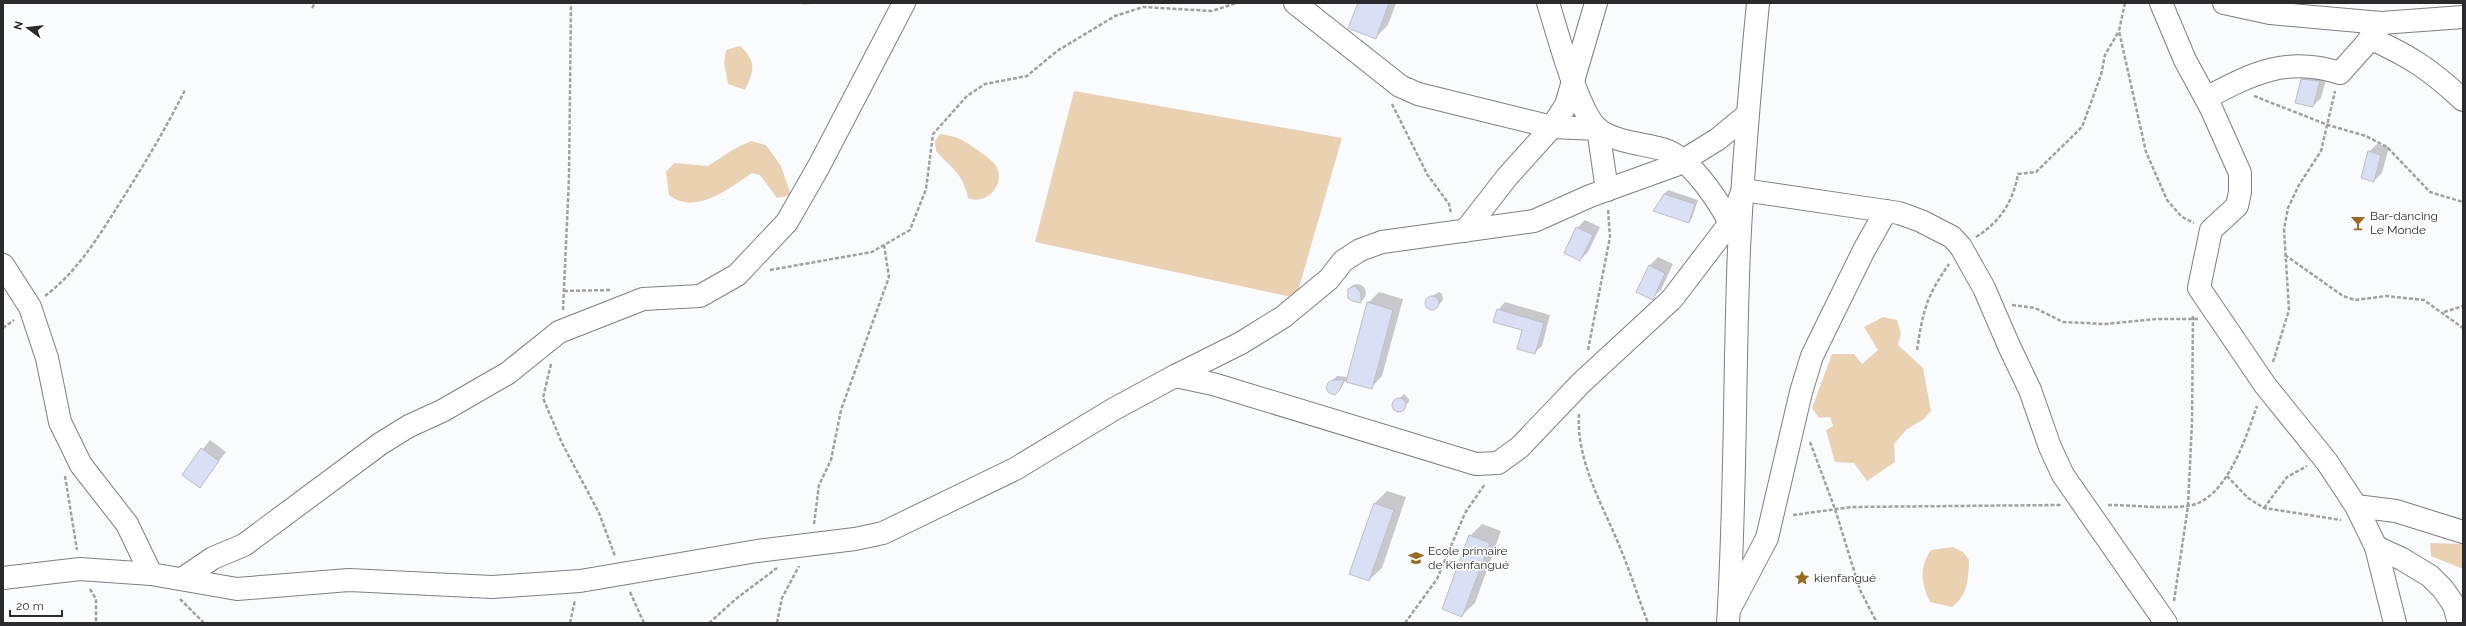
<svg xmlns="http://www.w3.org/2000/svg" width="2466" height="626" font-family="Raleway,sans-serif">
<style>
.green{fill:#ead1b1}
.shadow{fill:#0003}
.building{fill:#dadff6;stroke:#bdbec3}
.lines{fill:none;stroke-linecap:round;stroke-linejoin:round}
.minor-casing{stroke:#7e7f84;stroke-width:24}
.major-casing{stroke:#7e7f84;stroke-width:24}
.path{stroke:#a1a1a4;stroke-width:2.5;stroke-dasharray:4 2;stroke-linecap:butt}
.minor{stroke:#fff;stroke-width:22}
.major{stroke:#fff;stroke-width:22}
.labels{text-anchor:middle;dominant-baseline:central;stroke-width:3;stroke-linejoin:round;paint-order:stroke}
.poi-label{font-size:12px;fill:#2b2b2d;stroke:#fff;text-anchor:start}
</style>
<rect width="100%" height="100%" fill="#fafbff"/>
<g class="green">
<path d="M740,46C757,61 754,71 745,90L728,84L724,63L726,50Z"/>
<path d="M1074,91L1342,138L1296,298L1035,242Z"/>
<path d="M940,134C946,135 953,136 958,138C966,142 993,159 996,166C1007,184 986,206 968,198C963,173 952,169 936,151L935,141Z"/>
<path d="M751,141L766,145L781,166L791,195L777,198L760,175L752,173C730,188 695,216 669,195L666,172L674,163L708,166L734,149Z"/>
<path d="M1883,317L1897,320L1901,333L1898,345L1923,368L1931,411L1924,419L1907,429L1894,444L1895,462L1867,481L1854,463L1835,462L1826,430L1833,426L1830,417L1819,418L1812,408L1832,354H1854L1862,364L1878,350L1864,327Z"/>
<path d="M2430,543L2463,544V569L2431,556Z"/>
<path d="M1953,547L1963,552L1969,560C1968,579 1969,594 1952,607L1930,602C1921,583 1919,568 1931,550Z"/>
</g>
<g class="shadow">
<path d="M1359,3H1396L1388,25L1375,38Z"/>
<path d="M2311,71L2328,73L2321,98L2313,106L2302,79Z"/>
<path d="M2377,144L2389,147L2382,173L2374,181L2369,152Z"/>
<path d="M1668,190L1698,200L1692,218L1688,222L1664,194Z"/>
<path d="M1585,220L1600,227L1588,252L1580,260L1577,228Z"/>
<path d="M1658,257L1673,264L1661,290L1652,298L1650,265Z"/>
<circle cx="1357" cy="293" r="9"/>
<path d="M1379,292L1403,299L1382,376L1371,388L1345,381L1339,391L1327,386L1337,376L1348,377L1368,303Z"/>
<path d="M1439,292L1442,294L1443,300L1435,309H1430L1426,302L1428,298Z"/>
<path d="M1505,302L1550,315L1542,346L1534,353L1523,330L1498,310Z"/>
<path d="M1404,394L1409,399V402L1397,412L1393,404Z"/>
<path d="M210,440L226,452L199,486L183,474Z"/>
<path d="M1387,491L1406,497L1382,568L1369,580L1350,574L1375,503Z"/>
<path d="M1482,524L1501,531L1475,603L1462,615L1470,536Z"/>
</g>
<g class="building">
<path d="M1358,3H1389L1376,39L1348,28Z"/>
<path d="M2301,79L2320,81L2313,107L2295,103Z"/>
<path d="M2368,151L2381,155L2374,182L2361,178Z"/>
<path d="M1664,194L1695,204L1689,223L1653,211Z"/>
<path d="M1576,227L1593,235L1580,261L1564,253Z"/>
<path d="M1649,265L1665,273L1653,300L1636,292Z"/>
<path d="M1355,286L1361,293V303L1352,301L1348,298V289Z"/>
<circle cx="1432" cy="303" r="7"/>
<path d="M1367,302L1393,310L1372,389L1346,382Z"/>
<path d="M1497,309L1544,323L1535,354L1517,349L1522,330L1493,322Z"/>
<path d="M1332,380H1344L1339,391L1335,395L1329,393L1326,388L1328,383Z"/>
<circle cx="1399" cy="405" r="7"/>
<path d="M201,448L219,461L200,488L182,475Z"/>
<path d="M1374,503L1394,510L1369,581L1349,574Z"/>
<path d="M1469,535L1490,543L1462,617L1442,609Z"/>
</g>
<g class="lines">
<g class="minor-casing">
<g id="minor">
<path d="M1295,3L1400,86L1418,94L1552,127L1598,129L1607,190"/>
<path d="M1548,3C1557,30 1578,114 1599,130C1615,142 1646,144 1665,150C1692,159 1724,207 1734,233"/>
<path d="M2161,3L2185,60L2211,108L2240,173V192L2237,206L2211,230L2199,288L2265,385L2327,462L2356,506L2376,547L2402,559L2430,576L2443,589L2454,605L2459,623"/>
<path d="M2224,3L2270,13L2381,23L2463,17"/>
<path d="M2370,38C2411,57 2430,69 2463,100"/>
<path d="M2206,98C2253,73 2287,56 2340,73L2365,45L2381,23"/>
<path d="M1465,231L1507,177L1552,127L1566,105L1596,3"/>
<path d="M3,265L30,307L47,358L60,422L81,465L127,524L151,574"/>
<path d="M1175,376L1213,384L1476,464L1498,463L1520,447L1581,383L1672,299L1730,223L1743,190L1899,213L1921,221L1952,237L1961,247L1984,288L2009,346L2030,390L2050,447L2063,475L2166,623"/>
<path d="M2356,506L2396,511L2463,532"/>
<path d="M2376,547L2395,623"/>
<path d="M3,578L80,569L151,574L237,589L349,580L492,587L580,581L757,551L855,539L883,533L1015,469L1114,409L1175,376L1241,343L1283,317L1329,279L1343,261L1360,250L1382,242L1534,221L1590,196L1676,165L1718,139L1747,115"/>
<path d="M182,579L213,558L244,545L380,444L409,426L442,411L508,373L559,332L643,299L700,296L737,275L787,222L819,166L904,3"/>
<path d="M1729,610L1767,538L1801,392L1812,356L1864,250L1886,211"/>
</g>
</g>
<g class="major-casing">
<path id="major" d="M1728,623C1736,498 1734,373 1739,249C1743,167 1750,85 1758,3"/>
</g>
<g class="path">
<path d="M803,3H810"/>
<path d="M2125,3L2119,31L2146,152L2167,200L2182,217L2194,223"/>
<path d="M312,8L315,3"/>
<path d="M2254,96L2328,125L2366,136L2387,147L2430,192L2463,202"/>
<path d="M1392,104L1427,174L1449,204L1451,214"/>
<path d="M1976,237C2000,222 2013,202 2018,174L2036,172L2082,127L2101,75L2105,55L2119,31"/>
<path d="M2285,255L2343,296L2355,300L2386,296L2424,300L2463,328"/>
<path d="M770,270L872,252L910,230L926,189L933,134L967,96L985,84L1027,76L1057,51L1115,16L1143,7L1212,11L1236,3"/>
<path d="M564,291L610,290"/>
<path d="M45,296C78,271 99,236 121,201C144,165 166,128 185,90"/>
<path d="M2012,305L2035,308L2063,322L2105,324L2156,319H2198"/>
<path d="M563,310L569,178L571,3"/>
<path d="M2444,312L2463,306"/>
<path d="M3,328L14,320"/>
<path d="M1588,350L1610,237L1608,209"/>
<path d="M1917,350C1923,311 1926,297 1949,264"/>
<path d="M2273,362L2289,310L2284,229L2288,208L2299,185L2321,151L2335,91"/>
<path d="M551,364L543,398L562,443L599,513L615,556"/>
<path d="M1579,414C1576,460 1602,504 1619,545C1630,571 1638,597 1648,623"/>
<path d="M1810,442L1835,509L1860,590L1877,623"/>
<path d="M65,476L77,550"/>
<path d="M2227,476L2248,498L2264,508L2341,520"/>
<path d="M2108,505C2134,505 2162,509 2187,506C2226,502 2246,437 2257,406"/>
<path d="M2264,508L2287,477L2307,466"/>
<path d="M1793,515L1852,507L2061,505"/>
<path d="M814,524L819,485L831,460L841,410L889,277L884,245"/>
<path d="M90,589L96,599V623"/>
<path d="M630,592L644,623"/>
<path d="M180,599L204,623"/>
<path d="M2174,601L2188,506L2192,422L2193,315"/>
<path d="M570,623L575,600"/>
<path d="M709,623L737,598L777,568"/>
<path d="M777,623L782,598L799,566"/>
<path d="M1405,623L1437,579L1465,513L1485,484"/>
</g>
<use href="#minor" class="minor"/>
<use href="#major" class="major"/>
</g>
<defs>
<g id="bar-bare" transform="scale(1.2)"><path d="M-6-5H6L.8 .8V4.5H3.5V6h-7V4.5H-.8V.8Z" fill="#9b6a1d" stroke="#fff" stroke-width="2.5" paint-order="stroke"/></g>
<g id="school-bare" transform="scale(1.2)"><path d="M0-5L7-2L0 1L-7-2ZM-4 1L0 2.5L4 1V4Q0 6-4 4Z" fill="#9b6a1d" stroke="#fff" stroke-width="2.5" paint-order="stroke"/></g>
<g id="sight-bare" transform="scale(1.2)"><path d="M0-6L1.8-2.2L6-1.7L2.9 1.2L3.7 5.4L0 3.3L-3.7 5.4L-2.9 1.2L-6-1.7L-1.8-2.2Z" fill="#9b6a1d" stroke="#fff" stroke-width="2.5" paint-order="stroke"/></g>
</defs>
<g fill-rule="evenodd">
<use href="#bar-bare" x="2358" y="223"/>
<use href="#school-bare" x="1416" y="558"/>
<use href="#sight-bare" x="1802" y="578"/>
</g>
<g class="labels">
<g class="poi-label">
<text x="2370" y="216">Bar-dancing<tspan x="2370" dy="14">Le Monde</tspan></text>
<text x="1428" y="551">Ecole primaire<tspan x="1428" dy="14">de Kienfangué</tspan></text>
<text x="1814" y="578">kienfangué</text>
</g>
</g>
<rect width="2466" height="626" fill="none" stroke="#2b2b2d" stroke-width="8"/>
<g transform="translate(28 28) rotate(285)" stroke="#ffffff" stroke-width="3" paint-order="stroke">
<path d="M0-3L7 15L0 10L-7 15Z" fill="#2b2b2d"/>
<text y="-6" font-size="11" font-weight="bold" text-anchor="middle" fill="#2b2b2d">N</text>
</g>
<path d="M10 610v6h52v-6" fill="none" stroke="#2b2b2d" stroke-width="2"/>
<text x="16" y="610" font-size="12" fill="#2b2b2d" stroke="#ffffff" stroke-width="3" paint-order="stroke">20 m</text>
</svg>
